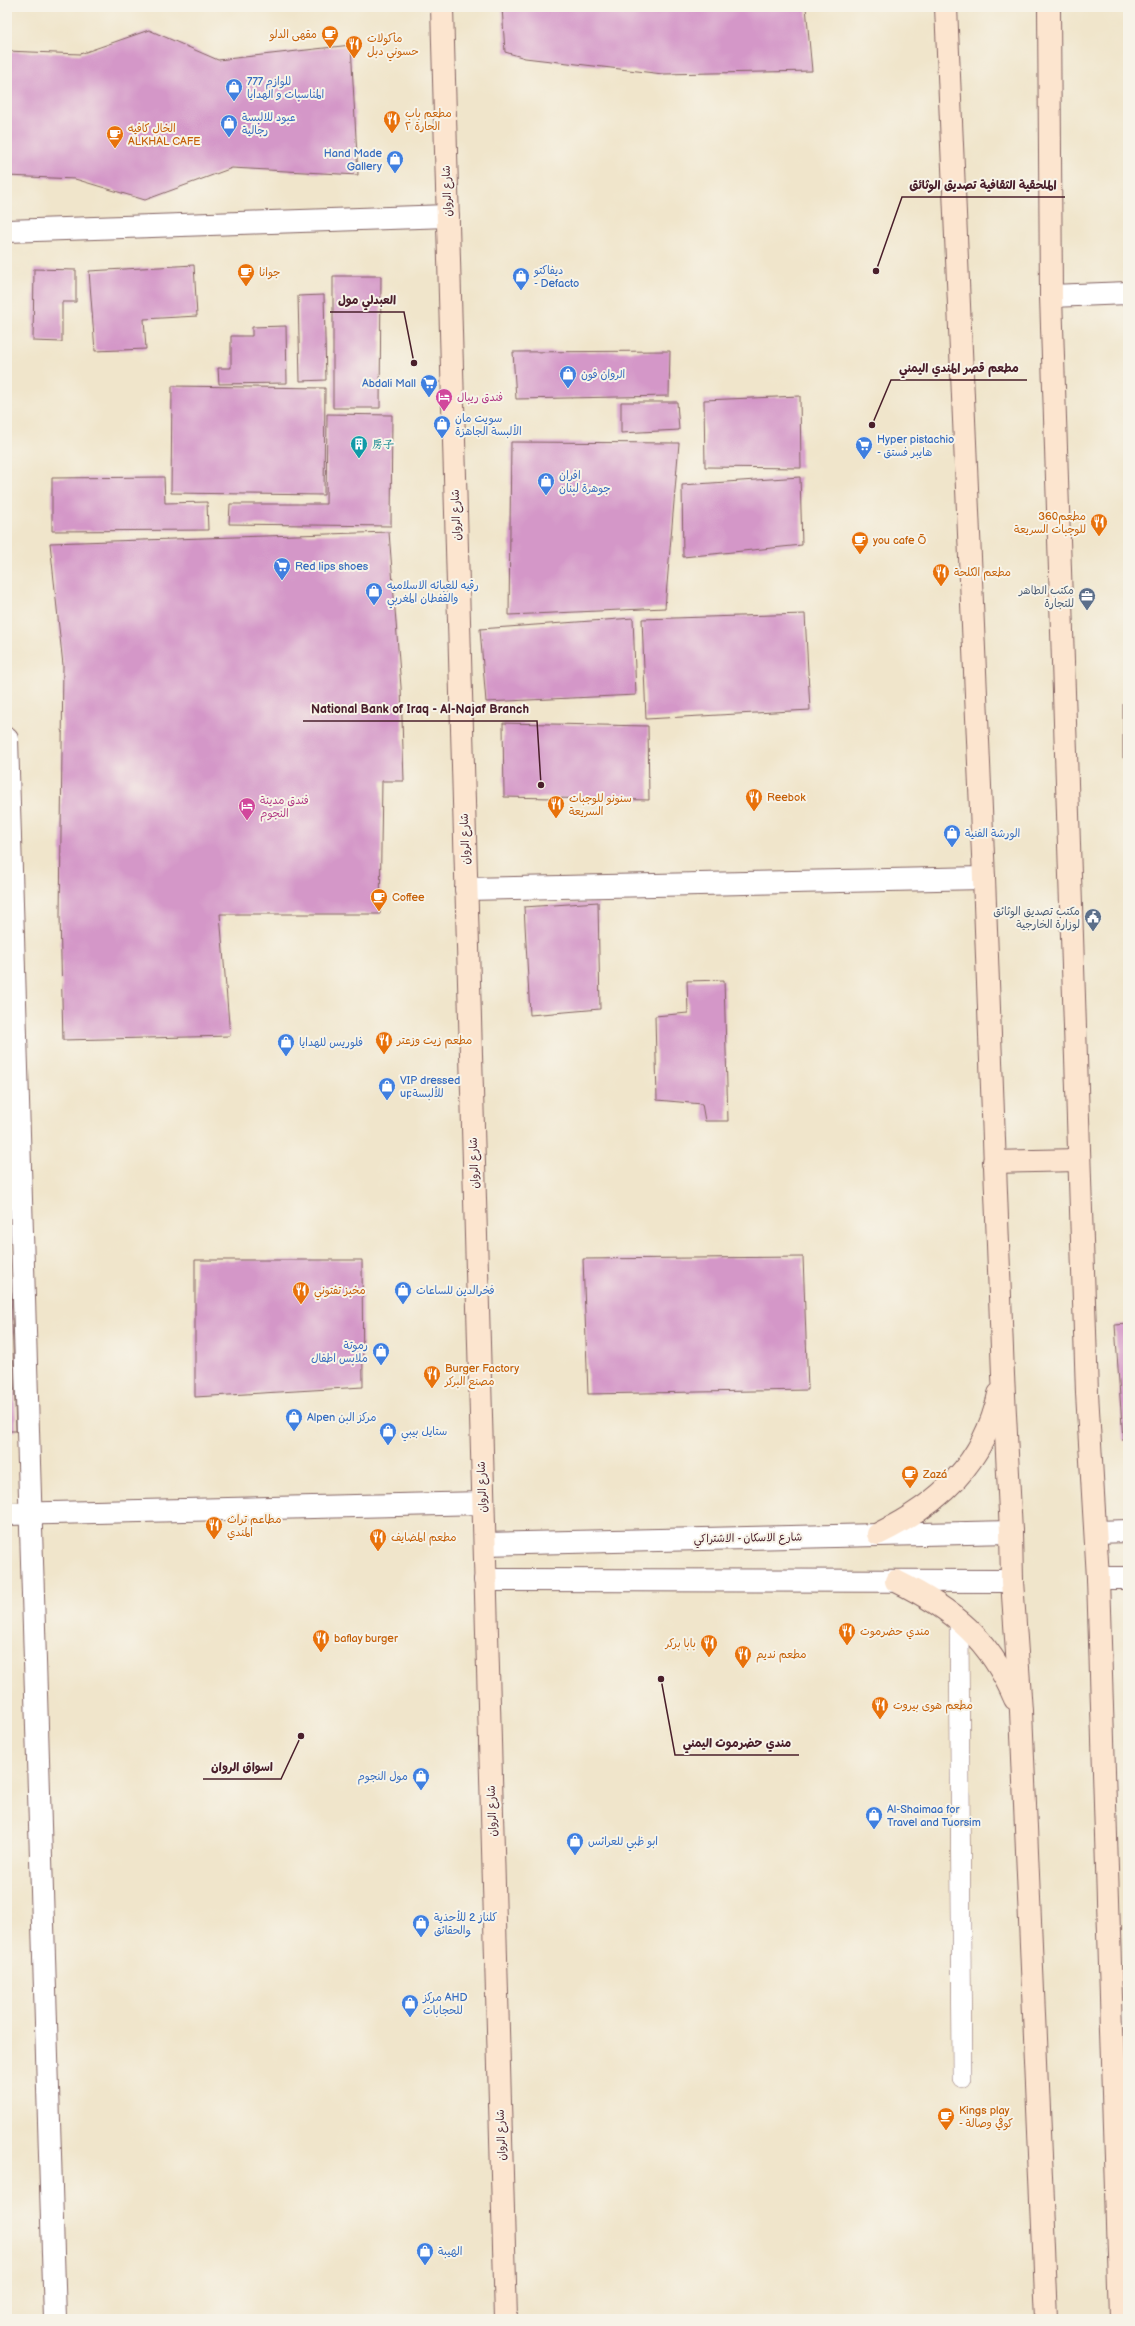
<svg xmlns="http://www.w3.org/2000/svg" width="1135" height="2326" font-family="'Balsamiq Sans','Playpen Sans Arabic','LXGW WenKai TC',sans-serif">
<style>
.building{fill:#d497c8}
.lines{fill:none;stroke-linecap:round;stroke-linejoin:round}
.lane-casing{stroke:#846463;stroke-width:20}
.street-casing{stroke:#846463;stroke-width:24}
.secondary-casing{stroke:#846463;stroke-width:24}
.lane{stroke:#fff;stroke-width:19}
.street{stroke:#fff;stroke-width:22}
.secondary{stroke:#fce5cf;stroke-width:22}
.labels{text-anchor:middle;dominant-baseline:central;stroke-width:4;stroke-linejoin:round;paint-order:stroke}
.food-label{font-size:11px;fill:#c56008;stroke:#f7f3e8;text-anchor:start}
.shop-label{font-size:11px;fill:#366cbe;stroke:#f7f3e8;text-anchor:start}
.street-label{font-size:11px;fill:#4a1f2b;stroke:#f7f3e8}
.hotel-label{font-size:11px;fill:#b23c85;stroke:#f7f3e8;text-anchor:start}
.culture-label{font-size:11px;fill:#0d838f;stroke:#f7f3e8;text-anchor:start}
.service-label{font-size:11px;fill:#4e5e75;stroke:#f7f3e8;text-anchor:end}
.leader{fill:none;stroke:#4a1f2b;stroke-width:1.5}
.callout-dot{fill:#4a1f2b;stroke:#f7f3e8;stroke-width:1.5}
.callout-label{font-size:12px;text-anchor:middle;font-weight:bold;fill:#4a1f2b;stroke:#f7f3e8;stroke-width:4;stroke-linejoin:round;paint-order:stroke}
</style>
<rect width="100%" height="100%" fill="#f7f3e8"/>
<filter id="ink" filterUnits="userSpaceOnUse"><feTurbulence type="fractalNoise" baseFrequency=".025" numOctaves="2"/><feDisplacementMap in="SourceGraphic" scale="8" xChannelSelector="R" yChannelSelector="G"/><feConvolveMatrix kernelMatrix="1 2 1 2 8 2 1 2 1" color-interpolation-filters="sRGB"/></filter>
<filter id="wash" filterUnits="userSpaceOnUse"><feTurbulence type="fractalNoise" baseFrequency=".012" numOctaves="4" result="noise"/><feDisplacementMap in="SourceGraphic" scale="16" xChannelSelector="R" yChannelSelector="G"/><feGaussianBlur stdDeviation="0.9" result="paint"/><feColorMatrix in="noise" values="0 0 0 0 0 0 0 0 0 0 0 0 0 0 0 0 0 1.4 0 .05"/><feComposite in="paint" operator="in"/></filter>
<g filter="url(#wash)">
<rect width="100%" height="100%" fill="#f0e5cb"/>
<g id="blocks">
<g class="building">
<path d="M502,7H806L812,71L663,74L525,58L505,52Z"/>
<path d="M149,30L218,60L351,45L358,175L232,168L145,200L75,179L7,176V51L80,54Z"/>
<path d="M194,265L197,316L144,319L146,349L95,351L89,271Z"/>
<path d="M34,269L76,270V302H62V342L33,341Z"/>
<path d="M333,276H381L380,408H333Z"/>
<path d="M324,295L326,380L300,381L298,296Z"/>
<path d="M286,326L287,383L219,384L218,368H231V336H252V327Z"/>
<path d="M670,351L669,396L516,399L513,352Z"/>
<path d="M172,386L325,388L324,495L171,493Z"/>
<path d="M800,396L801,468L705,467L704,400Z"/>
<path d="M621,402H677L679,430L621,433Z"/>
<path d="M327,414L392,415L391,526L229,524L230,504H326Z"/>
<path d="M511,442L679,443L665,608L509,615Z"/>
<path d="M164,477L165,503L207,502L208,530L52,531V478Z"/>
<path d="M800,477L802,545L683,557L682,485Z"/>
<path d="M389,532L401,687L404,781H382L380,914H220L230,1036L63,1040L60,916L63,665L50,543Z"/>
<path d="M805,614L810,710L646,719L642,619Z"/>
<path d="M633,618L636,695L486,702L480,629Z"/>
<path d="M1128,703V757L1123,758V704Z"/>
<path d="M503,723L648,726L649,800L504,797Z"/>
<path d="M598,902L600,1009L530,1015L524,907Z"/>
<path d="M724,980L728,1121H705L702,1104L657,1100L655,1016L688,1013L687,981Z"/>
<path d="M803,1257L808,1390L588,1394L583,1259Z"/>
<path d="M195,1260H362L363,1387L195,1397Z"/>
<path d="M7,1292H11L16,1431H7Z"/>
<path d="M1128,1324V1441L1123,1440L1115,1325Z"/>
</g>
</g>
</g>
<g filter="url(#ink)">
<use href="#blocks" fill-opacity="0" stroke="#846463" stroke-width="1"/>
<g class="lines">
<g class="lane-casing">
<path id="lane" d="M959,1619L962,2079"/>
</g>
<g class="street-casing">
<g id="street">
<path d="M7,231L448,216"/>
<path d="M1051,296L1128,293"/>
<path d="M7,739L55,2319"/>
<path d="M466,889L984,878"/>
<path d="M7,1514L483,1503"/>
<path d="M1096,1532L1128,1531"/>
<path d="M485,1544L1011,1532"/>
<path d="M1098,1578H1128"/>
<path d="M485,1580L1012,1581"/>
</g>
</g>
<g class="secondary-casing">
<g id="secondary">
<path d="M442,7L506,2319"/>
<path d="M946,7L984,878L1003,1375L1011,1532L1012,1581L1021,1711L1047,2319"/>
<path d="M1049,7L1051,296L1087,1393L1098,1578L1121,2319"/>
<path d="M994,1162L1079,1160"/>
<path d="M878,1534C939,1504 984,1464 999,1394"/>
<path d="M896,1581C953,1609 990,1639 1015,1699"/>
</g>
</g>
<use href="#lane" class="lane"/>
<use href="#street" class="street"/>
<use href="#secondary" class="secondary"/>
</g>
</g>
<defs>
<g id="cafe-pin" transform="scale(0.9)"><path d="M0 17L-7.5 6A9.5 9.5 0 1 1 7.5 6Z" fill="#e8710a" stroke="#f7f3e8"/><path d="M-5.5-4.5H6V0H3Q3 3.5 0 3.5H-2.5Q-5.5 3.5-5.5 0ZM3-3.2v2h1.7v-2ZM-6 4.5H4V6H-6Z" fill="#fff"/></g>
<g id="restaurant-pin" transform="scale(0.9)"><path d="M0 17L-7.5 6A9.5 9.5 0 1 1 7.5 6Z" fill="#e8710a" stroke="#f7f3e8"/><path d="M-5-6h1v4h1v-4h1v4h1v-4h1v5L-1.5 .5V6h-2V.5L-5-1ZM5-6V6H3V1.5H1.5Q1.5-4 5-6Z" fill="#fff"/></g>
<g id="shop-pin" transform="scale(0.9)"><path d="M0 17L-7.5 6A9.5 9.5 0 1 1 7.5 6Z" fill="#3f7fe0" stroke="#f7f3e8"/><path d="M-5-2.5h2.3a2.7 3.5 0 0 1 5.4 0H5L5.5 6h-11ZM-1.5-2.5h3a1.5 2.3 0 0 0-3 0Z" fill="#fff"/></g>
<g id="supermarket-pin" transform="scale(0.9)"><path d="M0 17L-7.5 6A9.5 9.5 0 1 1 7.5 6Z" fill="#3f7fe0" stroke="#f7f3e8"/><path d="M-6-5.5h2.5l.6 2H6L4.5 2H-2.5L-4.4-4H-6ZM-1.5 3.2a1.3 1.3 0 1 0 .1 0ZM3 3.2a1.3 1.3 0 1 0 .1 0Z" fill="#fff"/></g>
<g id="hotel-pin" transform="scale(0.9)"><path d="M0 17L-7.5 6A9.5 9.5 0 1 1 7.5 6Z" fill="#d1479c" stroke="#f7f3e8"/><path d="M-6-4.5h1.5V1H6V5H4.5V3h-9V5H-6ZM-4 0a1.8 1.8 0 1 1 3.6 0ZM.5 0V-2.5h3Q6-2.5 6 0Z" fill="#fff"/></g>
<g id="building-pin" transform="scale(0.9)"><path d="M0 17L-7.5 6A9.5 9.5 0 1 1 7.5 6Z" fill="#0f9aa8" stroke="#f7f3e8"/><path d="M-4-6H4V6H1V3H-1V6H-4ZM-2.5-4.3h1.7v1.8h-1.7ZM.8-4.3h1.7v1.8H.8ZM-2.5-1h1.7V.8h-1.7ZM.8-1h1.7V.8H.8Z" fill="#fff"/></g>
<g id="office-pin" transform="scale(0.9)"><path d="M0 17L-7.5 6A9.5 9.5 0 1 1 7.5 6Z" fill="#5c6f8a" stroke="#f7f3e8"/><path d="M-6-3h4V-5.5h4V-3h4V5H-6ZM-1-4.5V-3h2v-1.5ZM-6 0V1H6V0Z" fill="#fff"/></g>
<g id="civic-pin" transform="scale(0.9)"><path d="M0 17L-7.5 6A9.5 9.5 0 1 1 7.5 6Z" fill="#5c6f8a" stroke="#f7f3e8"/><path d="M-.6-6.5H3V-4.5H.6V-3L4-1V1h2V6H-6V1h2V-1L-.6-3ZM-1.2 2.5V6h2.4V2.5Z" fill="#fff"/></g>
</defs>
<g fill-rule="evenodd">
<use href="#cafe-pin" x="330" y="34"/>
<use href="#restaurant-pin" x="354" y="44"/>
<use href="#shop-pin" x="234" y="87"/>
<use href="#restaurant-pin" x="392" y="119"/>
<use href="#shop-pin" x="229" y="123"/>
<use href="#cafe-pin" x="115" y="134"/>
<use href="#shop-pin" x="395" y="159"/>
<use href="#cafe-pin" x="246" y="272"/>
<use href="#shop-pin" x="521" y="276"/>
<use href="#shop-pin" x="568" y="374"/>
<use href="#supermarket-pin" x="429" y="383"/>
<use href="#hotel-pin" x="444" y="397"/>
<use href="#shop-pin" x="442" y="424"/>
<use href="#building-pin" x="359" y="444"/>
<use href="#supermarket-pin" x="864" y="445"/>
<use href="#shop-pin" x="546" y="481"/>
<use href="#restaurant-pin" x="1099" y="522"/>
<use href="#cafe-pin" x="860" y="540"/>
<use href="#supermarket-pin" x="282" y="566"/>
<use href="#restaurant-pin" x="941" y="572"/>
<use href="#shop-pin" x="374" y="591"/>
<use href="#office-pin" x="1087" y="596"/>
<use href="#restaurant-pin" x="754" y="797"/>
<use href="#restaurant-pin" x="556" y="804"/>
<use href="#hotel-pin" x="247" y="806"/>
<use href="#shop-pin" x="952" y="833"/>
<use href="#cafe-pin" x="379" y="897"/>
<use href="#civic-pin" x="1093" y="917"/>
<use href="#restaurant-pin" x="384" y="1040"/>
<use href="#shop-pin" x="286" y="1042"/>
<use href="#shop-pin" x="387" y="1086"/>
<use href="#restaurant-pin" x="301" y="1290"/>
<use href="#shop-pin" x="403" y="1290"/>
<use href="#shop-pin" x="381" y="1351"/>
<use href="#restaurant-pin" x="432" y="1374"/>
<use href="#shop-pin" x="294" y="1417"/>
<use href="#shop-pin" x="388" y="1431"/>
<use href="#cafe-pin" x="910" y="1474"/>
<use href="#restaurant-pin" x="214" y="1525"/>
<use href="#restaurant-pin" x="378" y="1537"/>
<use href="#restaurant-pin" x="847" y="1631"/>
<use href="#restaurant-pin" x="321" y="1638"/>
<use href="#restaurant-pin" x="709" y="1643"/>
<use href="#restaurant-pin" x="743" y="1654"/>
<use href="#restaurant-pin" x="880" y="1705"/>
<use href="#shop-pin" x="421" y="1776"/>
<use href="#shop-pin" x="874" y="1815"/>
<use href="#shop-pin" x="575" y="1841"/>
<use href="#shop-pin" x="421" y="1923"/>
<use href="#shop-pin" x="410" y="2003"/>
<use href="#cafe-pin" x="946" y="2116"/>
<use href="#shop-pin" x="425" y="2251"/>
</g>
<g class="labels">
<g class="food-label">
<text x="317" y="34" text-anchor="end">مقهى الدلو</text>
<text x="367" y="38">مأكولات<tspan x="367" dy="13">حسوني دبل</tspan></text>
<text x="405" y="113">مطعم باب<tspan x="405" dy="13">الحارة ٢</tspan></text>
<text x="128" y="128">الخال كافيه<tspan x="128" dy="13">ALKHAL CAFE</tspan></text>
<text x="259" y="272">جوانا</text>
<text x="1086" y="516" text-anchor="end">مطعم360<tspan x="1086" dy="13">للوجبات السريعة</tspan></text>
<text x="873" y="540">you cafe Ō</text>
<text x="954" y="572">مطعم الكلحة</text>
<text x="767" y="797">Reebok</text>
<text x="569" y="798">سنونو للوجبات<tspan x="569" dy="13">السريعة</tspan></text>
<text x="392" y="897">Coffee</text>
<text x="397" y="1040">مطعم زيت وزعتر</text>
<text x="314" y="1290">مخبز تفتوني</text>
<text x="445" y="1368">Burger Factory<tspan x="445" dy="13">مصنع البركر</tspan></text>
<text x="923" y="1474">Zazá</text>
<text x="227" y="1519">مطاعم تراث<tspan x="227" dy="13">المندي</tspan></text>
<text x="391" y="1537">مطعم المضايف</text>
<text x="860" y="1631">مندي حضرموت</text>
<text x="334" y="1638">baflay burger</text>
<text x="696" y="1643" text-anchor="end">بابا بركر</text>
<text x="756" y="1654">مطعم نديم</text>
<text x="893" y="1705">مطعم هوى بيروت</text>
<text x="959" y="2110">Kings play<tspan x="959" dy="13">- كوفي وصالة</tspan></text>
</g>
<g class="shop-label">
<text x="247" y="81">777 للوازم<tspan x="247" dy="13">المناسبات و الهدايا</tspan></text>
<text x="242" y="117">عبود للالبسة<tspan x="242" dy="13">رجالية</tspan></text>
<text x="382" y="153" text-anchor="end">Hand Made<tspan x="382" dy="13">Gallery</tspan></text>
<text x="534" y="270">ديفاكتو<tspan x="534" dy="13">- Defacto</tspan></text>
<text x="581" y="374">الروان فون</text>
<text x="416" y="383" text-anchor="end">Abdali Mall</text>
<text x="455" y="418">سويت مان<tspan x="455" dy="13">الألبسة الجاهزة</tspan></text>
<text x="877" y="439">Hyper pistachio<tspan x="877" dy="13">- هايبر فستق</tspan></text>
<text x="559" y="475">افران<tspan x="559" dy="13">جوهرة لبنان</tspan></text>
<text x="295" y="566">Red lips shoes</text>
<text x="387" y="585">رقيه للعبائه الاسلاميه<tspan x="387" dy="13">والقفطان المغربي</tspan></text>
<text x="965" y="833">الورشة الفنية</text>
<text x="299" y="1042">فلوريس للهدايا</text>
<text x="400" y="1080">VIP dressed<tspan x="400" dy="13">upللألبسة</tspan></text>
<text x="416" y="1290">فخرالدين للساعات</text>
<text x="368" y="1345" text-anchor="end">رموتة<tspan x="368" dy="13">ملابس اطفال</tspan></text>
<text x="307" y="1417">Alpen مركز البن</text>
<text x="401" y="1431">ستايل بيبي</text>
<text x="408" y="1776" text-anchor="end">مول النجوم</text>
<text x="887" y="1809">Al-Shaimaa for<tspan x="887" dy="13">Travel and Tuorsim</tspan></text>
<text x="588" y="1841">ابو ظبي للعرائس</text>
<text x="434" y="1917">كلناز 2 للأحذية<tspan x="434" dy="13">والحقائق</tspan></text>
<text x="423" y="1997">مركز AHD<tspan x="423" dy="13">للحجابات</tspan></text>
<text x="438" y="2251">الهيبة</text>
</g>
<g class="street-label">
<text transform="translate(447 191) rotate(-92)">شارع الروان</text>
<text transform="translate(456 515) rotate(-92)">شارع الروان</text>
<text transform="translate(465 839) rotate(-92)">شارع الروان</text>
<text transform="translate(474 1163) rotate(-92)">شارع الروان</text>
<text transform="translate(482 1487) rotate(-92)">شارع الروان</text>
<text transform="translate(748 1538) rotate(-1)">شارع الاسكان - الاشتراكي</text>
<text transform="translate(492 1811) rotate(-92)">شارع الروان</text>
<text transform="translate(501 2135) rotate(-92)">شارع الروان</text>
</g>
<g class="hotel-label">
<text x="457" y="397">فندق ريبال</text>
<text x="260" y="800">فندق مدينة<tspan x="260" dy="13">النجوم</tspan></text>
</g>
<g class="culture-label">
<text x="372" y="444">房子</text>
</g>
<g class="service-label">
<text x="1074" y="590">مكتب الطاهر<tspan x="1074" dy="13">للتجارة</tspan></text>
<text x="1080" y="911">مكتب تصديق الوثائق<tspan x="1080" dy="13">لوزارة الخارجية</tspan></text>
</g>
</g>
<path class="leader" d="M876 271L902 197H1065M414 363L404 312H330M872 425L891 380H1027M541 785L537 721H303M661 1679L675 1755H799M301 1736L281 1779H203"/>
<g class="callout-dot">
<circle cx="876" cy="271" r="4"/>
<circle cx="414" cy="363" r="4"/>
<circle cx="872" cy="425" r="4"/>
<circle cx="541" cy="785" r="4"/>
<circle cx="661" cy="1679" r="4"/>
<circle cx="301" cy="1736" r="4"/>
</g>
<g class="callout-label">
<text x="983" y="189">الملحقية الثقافية تصديق الوثائق</text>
<text x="367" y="304">العبدلي مول</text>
<text x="959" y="372">مطعم قصر المندي اليمني</text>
<text x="420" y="713">National Bank of Iraq - Al-Najaf Branch</text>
<text x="737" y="1747">مندي حضرموت اليمني</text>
<text x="242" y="1771">اسواق الروان</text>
</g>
<rect width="1135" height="2326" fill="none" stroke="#f7f3e8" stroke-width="24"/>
</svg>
